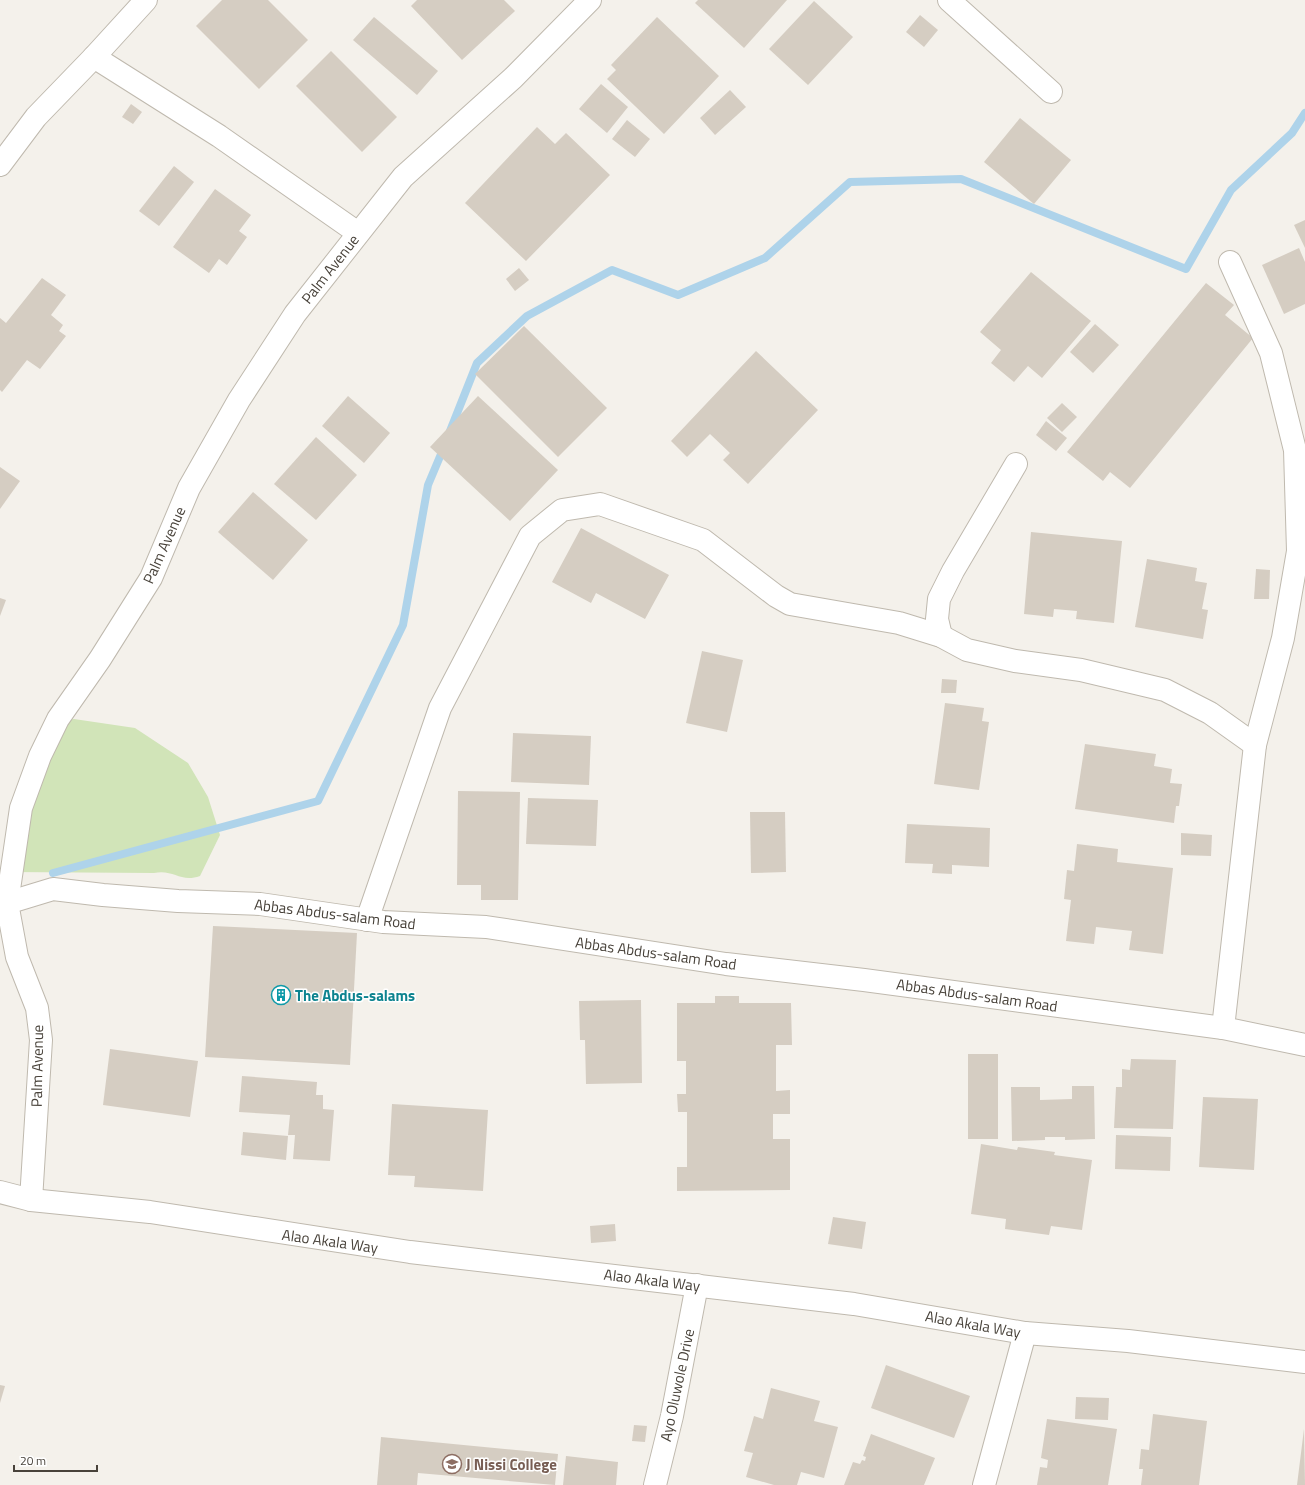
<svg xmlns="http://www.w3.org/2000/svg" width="1305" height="1485" font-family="'Titillium Web',sans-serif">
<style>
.green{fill:#d1e4b8}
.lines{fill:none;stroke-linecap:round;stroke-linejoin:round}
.stream{stroke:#aed3ea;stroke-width:8}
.building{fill:#d5cdc2}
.minor-casing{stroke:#bfb9ae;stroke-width:24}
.tertiary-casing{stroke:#bfb9ae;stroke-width:24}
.minor{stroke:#fff;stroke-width:22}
.tertiary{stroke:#fff;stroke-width:22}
.labels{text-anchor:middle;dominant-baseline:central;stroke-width:3;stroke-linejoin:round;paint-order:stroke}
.street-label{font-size:15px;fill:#48423a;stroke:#fff}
.culture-label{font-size:15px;font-weight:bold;fill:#0d838f;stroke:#fff;text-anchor:start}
.education-label{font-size:15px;font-weight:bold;fill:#785e54;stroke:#fff;text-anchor:start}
</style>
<rect width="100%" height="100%" fill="#f4f1eb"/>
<path class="green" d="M74,719L135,728L188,763L208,797L220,835L200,876C180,883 174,869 154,873L8,872L55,722Z"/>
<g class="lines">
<g class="stream">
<path d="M450,431L477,363L527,316L612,270L678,295L765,258L850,182L961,179L1186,269L1231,190L1292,133L1305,113"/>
<path d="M53,873L318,801L403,625L428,485L444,447"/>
</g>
</g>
<g class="building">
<path d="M222,0H268L308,40L259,89L196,26Z"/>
<path d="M417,0H504L515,11L462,60L411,6Z"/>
<path d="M698,0H787L744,48L695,3Z"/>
<path d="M814,1L853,37L808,85L769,49Z"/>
<path d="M920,15L938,30L924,47L906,32Z"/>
<path d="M374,17L438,71L417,95L353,40Z"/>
<path d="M657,17L719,76L664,134L607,79L616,70L611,65Z"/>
<path d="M331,51L397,117L362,152L296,86Z"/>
<path d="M601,84L628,107L607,133L579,109Z"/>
<path d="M730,90L746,107L715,135L700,118Z"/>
<path d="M131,104L142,112L133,124L122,117Z"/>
<path d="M1020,118L1071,160L1034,204L984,162Z"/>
<path d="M627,120L650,139L635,157L612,139Z"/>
<path d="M537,127L555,144L566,133L610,175L526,261L465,203Z"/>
<path d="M174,166L194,182L159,226L139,211Z"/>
<path d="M215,189L251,215L239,231L247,237L227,265L219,259L209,273L173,247Z"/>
<path d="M1305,220V248L1294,225Z"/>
<path d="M1299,248L1305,262V304L1284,314L1262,265Z"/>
<path d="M519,268L529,280L515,291L506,279Z"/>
<path d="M1031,272L1091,321L1042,378L1028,366L1014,382L991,363L1001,350L980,332Z"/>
<path d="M42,278L66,295L51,315L63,325L59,331L66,336L40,369L27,360L2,392L0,390V318L6,323Z"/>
<path d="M1206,283L1234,305L1225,315L1253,338L1130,488L1110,472L1103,481L1067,452Z"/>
<path d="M1095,324L1119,345L1093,373L1070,352Z"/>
<path d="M524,326L607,408L558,457L475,374Z"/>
<path d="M756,351L818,410L748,484L723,460L730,453L710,434L687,457L671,441Z"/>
<path d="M348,396L390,433L364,463L322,426Z"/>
<path d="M478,396L558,470L510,521L430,447Z"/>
<path d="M1062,403L1077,417L1062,432L1047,418Z"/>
<path d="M1046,421L1067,438L1056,451L1036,435Z"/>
<path d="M316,437L357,475L316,520L274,484Z"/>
<path d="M0,467L20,481L0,509Z"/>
<path d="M253,492L308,540L273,580L218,532Z"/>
<path d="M581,528L669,575L645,619L596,593L591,603L552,582Z"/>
<path d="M1031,532L1122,541L1114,623L1076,619L1077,611L1054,609L1053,617L1024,614Z"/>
<path d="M1147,559L1197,568L1195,581L1207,583L1202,609L1208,610L1203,639L1135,627Z"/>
<path d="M1256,569L1270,570L1269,599H1254Z"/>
<path d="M0,598L6,600L0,616Z"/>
<path d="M702,651L743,660L727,732L686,723Z"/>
<path d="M942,679L957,680L956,693H941Z"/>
<path d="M945,703L984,708L982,721L989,722L979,790L934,784Z"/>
<path d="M513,733L591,736L589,785L511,782Z"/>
<path d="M1085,744L1156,754L1154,766L1172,769L1170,783L1182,784L1179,806H1176L1174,823L1075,809Z"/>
<path d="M458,791L520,792L518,900H481V885H457Z"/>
<path d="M528,798L598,800L596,846L526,844Z"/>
<path d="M750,812H785L786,872L751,873Z"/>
<path d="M907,824L990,828L989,867L952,865V874L932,873L933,864L905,863Z"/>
<path d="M1181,833L1212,835L1211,856L1181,855Z"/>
<path d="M1077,844L1118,849L1117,862L1173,868L1163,954L1129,950L1132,931L1096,927L1094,944L1066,941L1071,900L1064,899L1067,870L1074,871Z"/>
<path d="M213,926L357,933L350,1065L205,1057Z"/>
<path d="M715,996H739V1003H791L792,1045H776V1091L790,1090V1114H773V1139H790V1190L677,1191V1167H687V1112H678L677,1094H686V1061H677V1003H715Z"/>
<path d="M641,1000L642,1083L586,1084L585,1040H580L579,1001Z"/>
<path d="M110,1049L198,1061L190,1117L103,1105Z"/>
<rect x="968" y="1054" width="30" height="85"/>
<path d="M1131,1059L1176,1060L1173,1129L1114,1128L1116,1087H1122V1069L1130,1070Z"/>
<path d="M242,1076L317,1082L316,1095H323V1109L334,1110L330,1161L293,1159L295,1135H288L290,1115L239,1112Z"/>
<path d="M1072,1086H1094L1095,1139L1065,1140V1137H1045V1140L1012,1141L1011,1087H1040V1100L1072,1099Z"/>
<path d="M1203,1097L1258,1099L1254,1170L1199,1167Z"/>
<path d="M392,1104L488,1110L483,1191L414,1187L415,1176L388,1175Z"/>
<path d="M243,1132L288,1136L286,1160L241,1155Z"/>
<path d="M1116,1135L1171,1137L1170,1171L1115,1169Z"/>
<path d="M981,1144L1017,1150L1018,1147L1055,1152L1054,1155L1092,1160L1082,1230L1051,1226L1049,1235L1005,1229L1006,1219L971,1214Z"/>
<path d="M833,1217L866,1222L862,1249L828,1244Z"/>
<path d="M615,1224L616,1241L591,1243L590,1226Z"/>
<path d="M886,1365L970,1396L954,1438L871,1408Z"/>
<path d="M0,1385L5,1386L0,1403Z"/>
<path d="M771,1388L820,1401L814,1421L838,1427L824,1478L801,1472L797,1485H774L746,1477L753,1453L744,1451L754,1416L763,1419Z"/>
<path d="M1076,1397L1109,1398L1108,1420L1075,1419Z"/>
<path d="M1153,1414L1207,1421L1199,1485H1141L1143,1469H1139L1141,1449L1149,1450Z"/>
<path d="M1047,1419L1117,1429L1108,1485H1037L1040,1467L1047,1468L1048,1460L1041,1458Z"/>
<path d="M634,1425L647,1426L645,1442L632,1441Z"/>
<path d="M1304,1429L1305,1485H1297Z"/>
<path d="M871,1434L935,1458L924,1485H844L853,1462L860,1464L862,1460L865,1461L866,1457L863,1456Z"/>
<path d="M381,1437L558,1454L555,1485L418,1473L417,1485H377Z"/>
<path d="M566,1456L618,1462L616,1485H563Z"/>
</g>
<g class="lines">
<g class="minor-casing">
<g id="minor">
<path d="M949,0L1051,92"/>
<path d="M94,57L219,136L358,233"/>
<path d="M0,165L36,117L94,57L146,0"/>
<path d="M941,636L937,619L939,599L953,571L1016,464"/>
<path d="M7,903L53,889L103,895L178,901L260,904L383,922L486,927L726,964L864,980L1223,1028L1305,1045"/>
<path d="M367,920L440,708L530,536L562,510L600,504L703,540L776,596L790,604L899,623L941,636L967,650L1015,661L1081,670L1165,690L1210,713L1255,745"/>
<path d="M1223,1028L1255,745L1283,638L1298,551L1295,450L1271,353L1230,262"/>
<path d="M31,1200L41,1040L37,1008L17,957L7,903L21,808L40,756L58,719L100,659L151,578L189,488L239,400L295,314L403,177L513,78L590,0"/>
<path d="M655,1485L672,1416L697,1285"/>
<path d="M984,1485L1025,1333"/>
</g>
</g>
<g class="tertiary-casing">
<path id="tertiary" d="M0,1192L31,1200L150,1212L410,1252L854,1304L1025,1333L1128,1341L1305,1362"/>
</g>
<use href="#minor" class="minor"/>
<use href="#tertiary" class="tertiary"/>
</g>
<defs>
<g id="building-ring" transform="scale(1)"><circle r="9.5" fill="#fff" stroke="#0f9aa8" stroke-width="1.5"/><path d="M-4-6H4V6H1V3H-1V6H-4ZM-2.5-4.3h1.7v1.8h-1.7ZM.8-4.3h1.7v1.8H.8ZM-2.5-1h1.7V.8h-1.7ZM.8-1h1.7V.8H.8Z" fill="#0f9aa8"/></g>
<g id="school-ring" transform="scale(1)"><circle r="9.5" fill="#fff" stroke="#8d6e63" stroke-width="1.5"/><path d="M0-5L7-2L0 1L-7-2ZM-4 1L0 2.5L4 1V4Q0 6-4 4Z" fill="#8d6e63"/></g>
</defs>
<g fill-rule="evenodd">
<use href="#building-ring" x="281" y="995"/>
<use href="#school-ring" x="452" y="1464"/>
</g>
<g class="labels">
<g class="street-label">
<text transform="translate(330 269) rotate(-52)">Palm Avenue</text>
<text transform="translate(164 545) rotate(-66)">Palm Avenue</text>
<text transform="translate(335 914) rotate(7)">Abbas Abdus-salam Road</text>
<text transform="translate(656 953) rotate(8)">Abbas Abdus-salam Road</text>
<text transform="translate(977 995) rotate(8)">Abbas Abdus-salam Road</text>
<text transform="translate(37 1066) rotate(-89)">Palm Avenue</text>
<text transform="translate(330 1241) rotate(8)">Alao Akala Way</text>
<text transform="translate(652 1280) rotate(7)">Alao Akala Way</text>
<text transform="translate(973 1324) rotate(10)">Alao Akala Way</text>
<text transform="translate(677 1385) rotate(-78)">Ayo Oluwole Drive</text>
</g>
<g class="culture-label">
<text x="295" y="995">The Abdus-salams</text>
</g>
<g class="education-label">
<text x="466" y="1464">J Nissi College</text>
</g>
</g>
<path d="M14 1465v6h83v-6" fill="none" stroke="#48423a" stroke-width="2"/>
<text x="20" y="1465" font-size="12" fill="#48423a" stroke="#ffffff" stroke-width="3" paint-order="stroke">20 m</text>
</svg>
